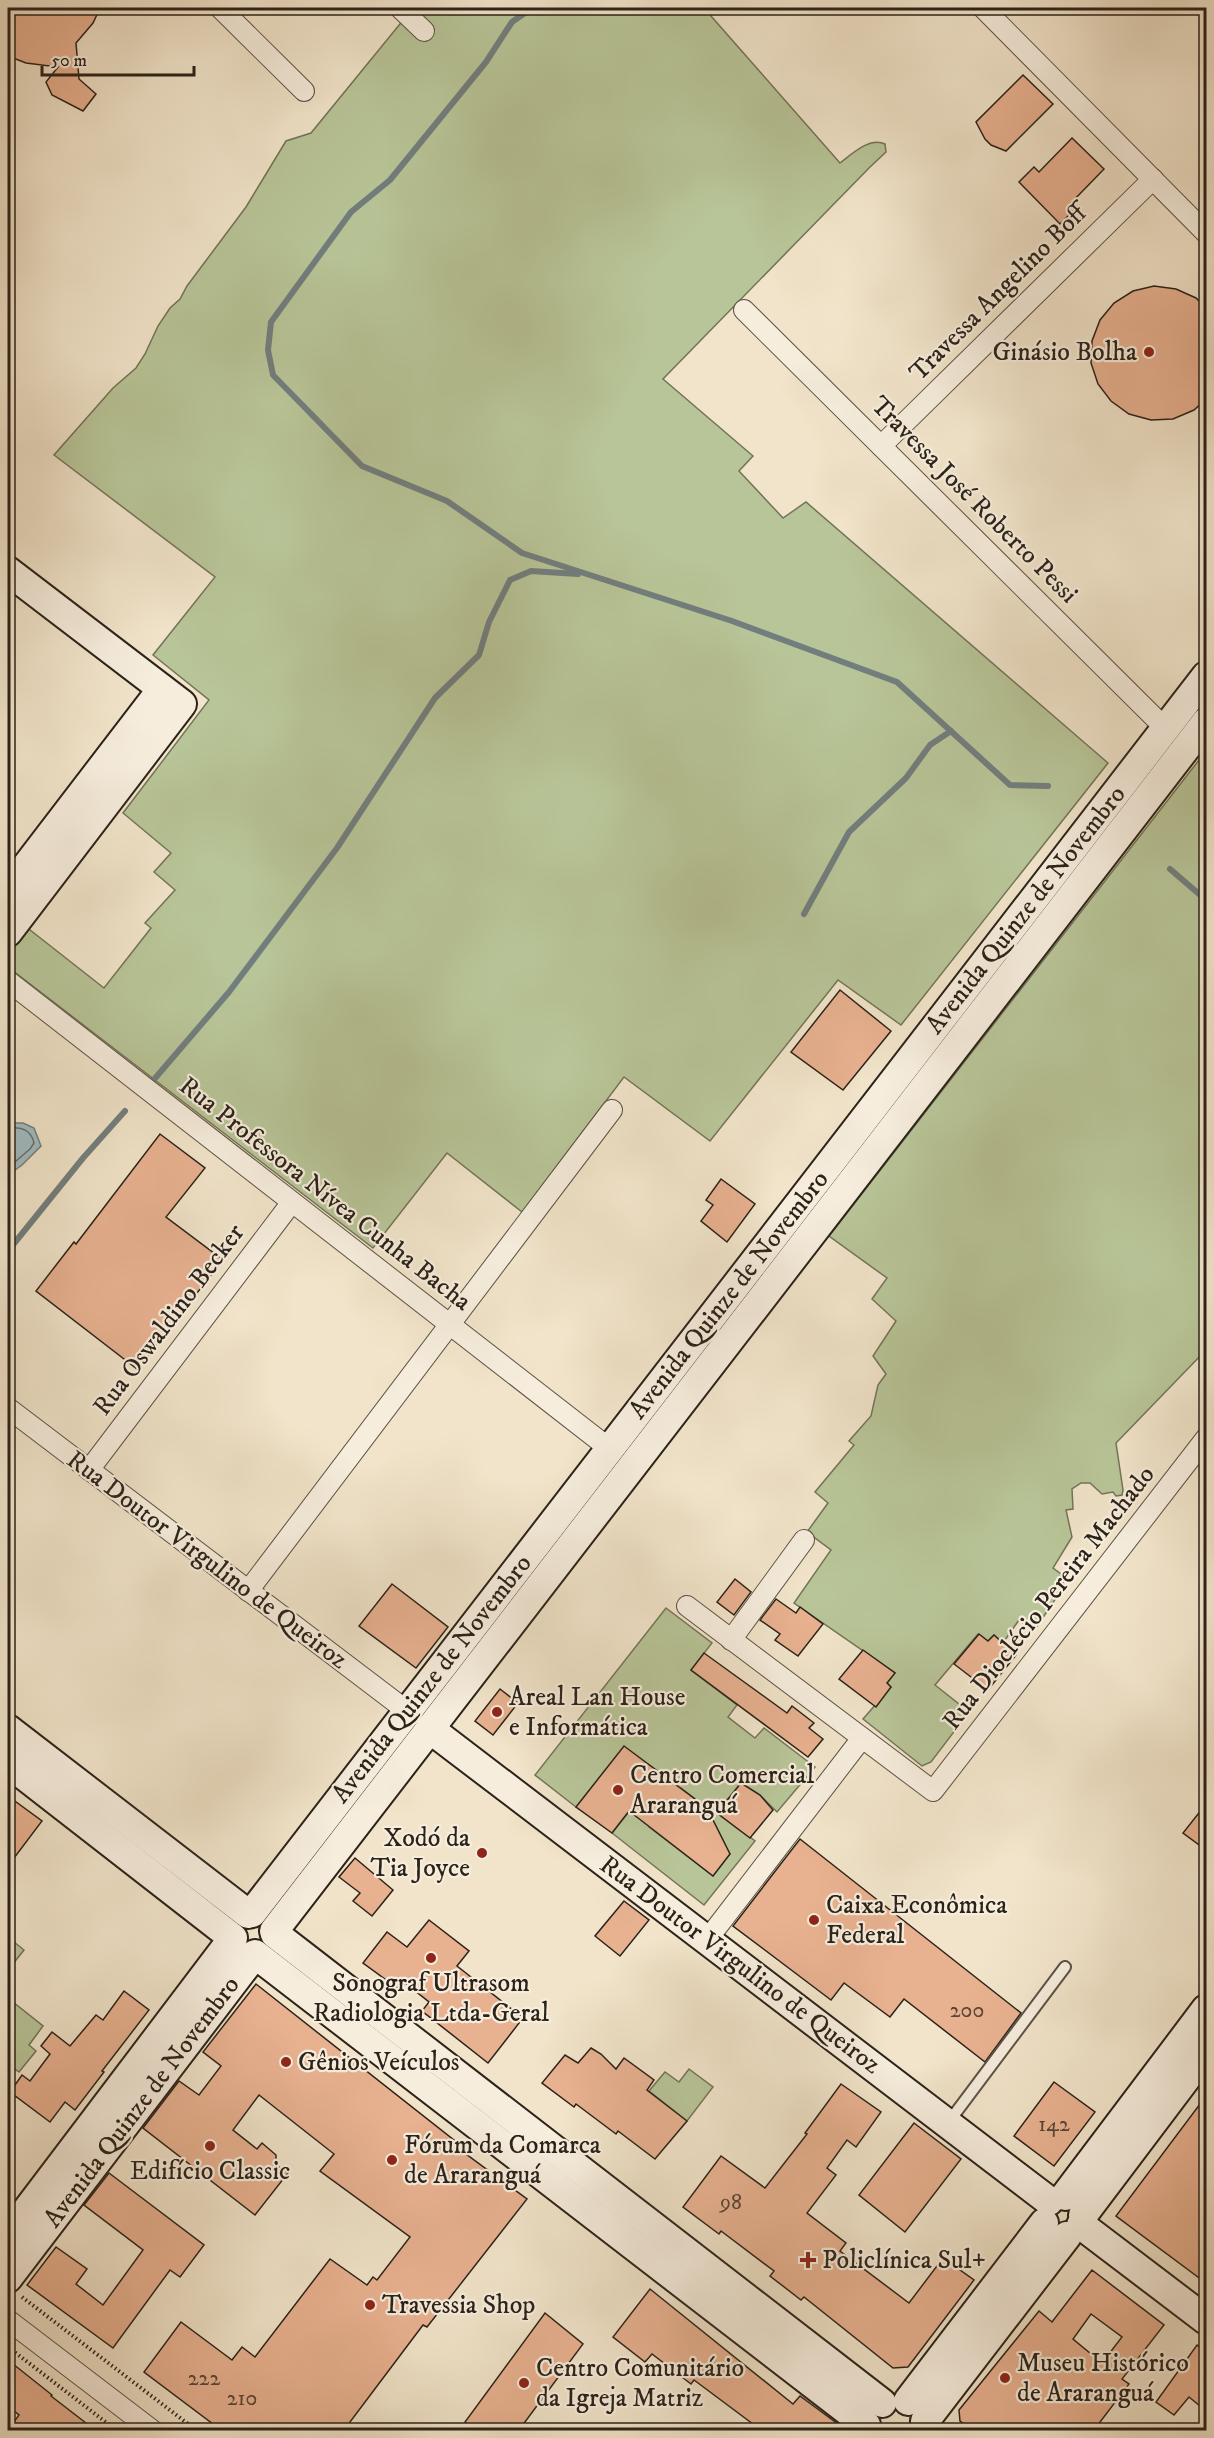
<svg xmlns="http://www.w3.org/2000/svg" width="1214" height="2438" font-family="'IM FELL DW Pica',serif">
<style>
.green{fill:#b8c598;stroke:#727458;stroke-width:1.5;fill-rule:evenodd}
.water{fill:#a1bcc2;stroke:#727e7e;stroke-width:1.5}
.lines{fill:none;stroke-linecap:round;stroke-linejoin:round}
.shore{stroke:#666f6e;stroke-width:1.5}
.stream{stroke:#727e7e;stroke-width:6}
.building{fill:#e8b190;stroke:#2b2219;stroke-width:1.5;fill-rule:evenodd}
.lane-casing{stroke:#5c5245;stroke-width:14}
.street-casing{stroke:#5c5245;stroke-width:22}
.secondary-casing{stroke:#2b2219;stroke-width:32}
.path{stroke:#2b2219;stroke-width:4;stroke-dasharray:1.5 3;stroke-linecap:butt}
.lane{stroke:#f6eddd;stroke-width:10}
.street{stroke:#f6eddd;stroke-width:20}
.secondary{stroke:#f6eddd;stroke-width:28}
.poi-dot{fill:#8f2418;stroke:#f6eddd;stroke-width:2}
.labels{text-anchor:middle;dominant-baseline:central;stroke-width:4.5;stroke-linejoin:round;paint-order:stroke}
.number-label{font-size:22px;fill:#5a4637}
.street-label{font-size:26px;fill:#2b2219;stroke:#f6eddd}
.poi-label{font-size:26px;fill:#2b2219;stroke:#f6eddd;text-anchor:start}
</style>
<rect width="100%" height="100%" fill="#f1e4ca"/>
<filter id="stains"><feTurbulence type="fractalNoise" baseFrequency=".00333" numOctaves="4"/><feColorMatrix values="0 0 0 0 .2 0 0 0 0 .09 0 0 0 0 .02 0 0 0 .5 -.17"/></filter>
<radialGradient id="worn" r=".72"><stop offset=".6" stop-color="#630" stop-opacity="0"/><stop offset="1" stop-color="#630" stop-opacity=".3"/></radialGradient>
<g class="green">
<path d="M413,8H720L711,16L840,163C852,154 869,137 885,144L886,152L869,168L663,379L753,456L739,471L783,518L806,502L1108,763L901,1025L838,980L710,1141L624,1077L522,1212L447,1153L373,1248L8,967V950L25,926L104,988L151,928L145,923L175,890L154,872L171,853L123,813L209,700L153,655L215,577L54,455L113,388L136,368L145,354L158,326L170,308L180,299L187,286L246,207L286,141L311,133Z"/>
<path d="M1206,751V1350L1116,1443L1123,1490L1122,1495L1116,1496L1113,1492L1102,1494L1090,1483H1081L1072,1489L1073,1509L1066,1510L1072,1537L1053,1568L1061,1574L1064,1586L1034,1631L1019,1620L1003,1643L994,1635L988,1641L978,1634L935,1685L969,1712L931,1762L922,1766L863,1719L891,1687L887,1683L895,1673L794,1603L831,1550L807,1532L828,1503L815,1492L854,1445L849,1441L871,1416L878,1385L886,1374L873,1356L896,1321L872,1299L887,1278L829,1236Z"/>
<path d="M666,1608L712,1643L691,1670L737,1705L728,1717L755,1738L764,1728L815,1767L777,1812L760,1795L741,1783L717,1812L755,1841L704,1905L612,1833L660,1773L624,1747L576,1807L535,1775ZM681,1788L703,1805L690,1823L730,1854L713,1876L649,1827Z"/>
<path d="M8,1937L24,1950L8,1970Z"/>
<path d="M8,1998L43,2026L29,2045L36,2051L19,2072L8,2064Z"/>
<path d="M689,2069L713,2087L687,2121L649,2091L665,2072L679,2082Z"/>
</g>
<path class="water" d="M8,1123H23L34,1128L41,1146L22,1165L8,1175Z"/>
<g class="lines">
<path class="shore" d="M8,1128C21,1127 31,1129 34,1143L30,1149L8,1168"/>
<g class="stream">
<path d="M532,8L512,22L486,62L390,180L351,212L271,322L268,350L273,375L362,466L447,501L522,553L732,621L897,682L1010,785L1048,786"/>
<path d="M1170,869L1206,900"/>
<path d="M804,914L849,832L906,778L930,745L951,731"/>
<path d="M151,1083L229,992L337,848L435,698L479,655L489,622L510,580L531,571L578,574"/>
<path d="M8,1251L83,1158L125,1111"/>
</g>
</g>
<g class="building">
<path d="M8,8H100L93,23L76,43L79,79L96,94L83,111L52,95L46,82L58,67L26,63L8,56Z"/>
<path d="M1023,75L1053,104L1006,151L991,145L985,139L976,122Z"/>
<path d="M1072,138L1104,169L1071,203L1076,208L1060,224L1019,182L1034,167L1039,172Z"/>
<path d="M1154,286L1176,289L1196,298L1206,308V399L1194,410L1173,419L1151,420L1129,414L1111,401L1098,384L1091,363L1092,341L1100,320L1114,303L1133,291Z"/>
<path d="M840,990L891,1031L843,1090L791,1052Z"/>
<path d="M160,1134L205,1168L166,1217L223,1260L137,1369L36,1291L74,1242L76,1244Z"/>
<path d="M721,1179L755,1204L727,1242L701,1221L713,1205L706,1200Z"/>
<path d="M735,1579L751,1592L734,1615L717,1602Z"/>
<path d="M392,1584L448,1627L416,1668L359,1626Z"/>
<path d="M776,1599L796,1613L800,1607L823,1624L798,1656L775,1640L780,1634L760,1620Z"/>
<path d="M979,1634L988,1641L994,1635L1016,1655L988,1690L954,1664Z"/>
<path d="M863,1650L895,1673L887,1683L891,1687L876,1707L839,1679Z"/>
<path d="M704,1653L787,1713L792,1706L814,1723L809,1728L823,1739L808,1757L691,1670Z"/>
<path d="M500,1689L518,1703L493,1735L475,1721Z"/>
<path d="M624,1746L707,1808L730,1854L713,1876L629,1811L612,1833L576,1807Z"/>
<path d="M741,1783L760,1795L773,1810L750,1838L717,1813Z"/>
<path d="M8,1796L42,1821L8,1866Z"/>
<path d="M1206,1804V1850L1183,1833Z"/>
<path d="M800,1839L1021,2013L985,2062L904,1999L890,2017L844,1983L831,2000L733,1926Z"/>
<path d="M355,1858L393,1890L372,1916L353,1901L360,1893L339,1877Z"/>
<path d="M624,1901L649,1920L620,1956L595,1936Z"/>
<path d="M429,1920L469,1951L457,1966L523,2018L488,2063L422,2011L429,2002L405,1983L400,1990L363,1963L387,1932L407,1947Z"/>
<path d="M256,1984L464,2148L462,2151L527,2199L427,2327L423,2325L344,2430H221L144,2372L181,2322L232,2360L242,2347L255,2357L330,2259L367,2285L373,2277L377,2280L410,2237L320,2171L334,2154L259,2095L233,2130L257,2149L262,2143L276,2155V2165L288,2173L255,2215L143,2128L179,2081L199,2095L221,2066L203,2052Z"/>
<path d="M124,1991L149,2010L102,2071L104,2072L75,2110L65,2102L50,2122L10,2092L22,2075L30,2081L50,2054L41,2046L52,2032L70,2046L96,2015L103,2020Z"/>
<path d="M591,2048L601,2054L616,2069L624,2058L654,2080L647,2090L687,2121L655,2159L618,2131L616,2134L576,2104L574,2107L542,2083L565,2055L578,2063Z"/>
<path d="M1054,2082L1095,2112L1054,2166L1014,2136Z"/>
<path d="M841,2084L881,2112L856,2147L847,2140L827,2168L836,2175L807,2213L846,2243L840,2251L909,2303L943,2258L974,2280L908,2367L893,2368L804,2297L801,2300L770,2276L774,2271L721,2231L719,2234L683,2207L721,2156L765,2188L807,2134L805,2133Z"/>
<path d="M1206,2096V2283L1116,2216Z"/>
<path d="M914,2123L961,2159L905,2232L859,2195Z"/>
<path d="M109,2173L204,2245L180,2277L170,2270L113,2348L27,2285L56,2247L87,2269L76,2284L103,2305L143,2250L84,2205Z"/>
<path d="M1092,2270L1164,2325L1122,2379L1129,2384L1094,2430H973L960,2421L959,2410L1039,2311L1052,2322ZM1091,2314L1122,2337L1102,2363L1073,2339Z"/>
<path d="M650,2289L793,2404L800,2396L846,2430H761L694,2380L691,2384L652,2354L645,2362L613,2337Z"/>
<path d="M545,2313L583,2344L519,2430H476L465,2422Z"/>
<path d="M1197,2345L1206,2353V2411L1189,2397L1174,2415L1156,2402Z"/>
<path d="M8,2360L52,2395L51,2396L95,2430H8L19,2415L8,2406Z"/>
</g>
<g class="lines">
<g class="lane-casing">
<path id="lane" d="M948,2123L1065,1967"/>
</g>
<g class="street-casing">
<g id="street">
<path d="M220,8L304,91"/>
<path d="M400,8L424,31"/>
<path d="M983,8L1206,233"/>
<path d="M744,310L1166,729"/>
<path d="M881,446L1153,179"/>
<path d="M8,981L610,1449"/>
<path d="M8,1408L407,1711"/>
<path d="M89,1470L292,1202"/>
<path d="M248,1591L612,1110"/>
<path d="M687,1606L933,1791L1206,1438"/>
<path d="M731,1640L804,1540"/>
<path d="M707,1940L862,1738"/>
<path d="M8,2320L152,2430"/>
</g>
</g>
<g class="secondary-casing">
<g id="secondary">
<path d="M8,571L182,704L8,932"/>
<path d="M8,890L162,689"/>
<path d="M8,1729L248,1914"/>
<path d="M430,1729L1049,2201"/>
<path d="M8,1763L233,1938L8,2235"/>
<path d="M252,1913L1206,676"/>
<path d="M274,1931L1206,722"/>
<path d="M275,1934L882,2403"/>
<path d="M1065,2196L1206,2009"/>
<path d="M1083,2215L1206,2052"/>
<path d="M1081,2225L1206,2320"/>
<path d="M8,2278L255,1954L866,2425"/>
<path d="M908,2401L1044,2223"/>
<path d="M925,2421L1067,2236"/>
</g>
</g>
<g class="path">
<path d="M22,2297L196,2430"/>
<path d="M8,2347L116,2430"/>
</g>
<use href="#lane" class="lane"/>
<use href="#street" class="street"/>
<use href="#secondary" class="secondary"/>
</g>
<g class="poi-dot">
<circle cx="1149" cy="352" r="6"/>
<circle cx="497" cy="1712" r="6"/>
<circle cx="618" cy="1790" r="6"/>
<circle cx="482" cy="1853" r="6"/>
<circle cx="814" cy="1920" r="6"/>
<circle cx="431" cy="1958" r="6"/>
<circle cx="286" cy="2062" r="6"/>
<circle cx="210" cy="2146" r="6"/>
<circle cx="392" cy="2160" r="6"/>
<path d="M805 2251h6v6h6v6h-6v6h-6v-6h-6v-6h6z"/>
<circle cx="370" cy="2305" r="6"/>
<circle cx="1005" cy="2378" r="6"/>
<circle cx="524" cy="2383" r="6"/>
</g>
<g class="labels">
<g class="number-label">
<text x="967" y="2010">200</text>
<text x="1054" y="2124">142</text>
<text x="731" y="2202">98</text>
<text x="204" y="2378">222</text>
<text x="242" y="2398">210</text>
</g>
<g class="street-label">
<text transform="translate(998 293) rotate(-45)">Travessa Angelino Boff</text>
<text transform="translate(974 500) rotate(45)">Travessa José Roberto Pessi</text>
<text transform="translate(1026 910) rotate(-52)">Avenida Quinze de Novembro</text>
<text transform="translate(325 1194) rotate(38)">Rua Professora Nívea Cunha Bacha</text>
<text transform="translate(729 1295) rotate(-52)">Avenida Quinze de Novembro</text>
<text transform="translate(169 1320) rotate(-53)">Rua Oswaldino Becker</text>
<text transform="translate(207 1560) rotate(37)">Rua Doutor Virgulino de Queiroz</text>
<text transform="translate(1049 1598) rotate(-52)">Rua Dioclécio Pereira Machado</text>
<text transform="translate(432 1679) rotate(-52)">Avenida Quinze de Novembro</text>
<text transform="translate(740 1965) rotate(37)">Rua Doutor Virgulino de Queiroz</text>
<text transform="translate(142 2102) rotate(-53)">Avenida Quinze de Novembro</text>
</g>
<g class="poi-label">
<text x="1137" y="352" text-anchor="end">Ginásio Bolha</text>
<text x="509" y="1697">Areal Lan House<tspan x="509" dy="30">e Informática</tspan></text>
<text x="630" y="1775">Centro Comercial<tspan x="630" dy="30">Araranguá</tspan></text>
<text x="470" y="1838" text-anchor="end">Xodó da<tspan x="470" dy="30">Tia Joyce</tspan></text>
<text x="826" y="1905">Caixa Econômica<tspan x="826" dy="30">Federal</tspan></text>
<text x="431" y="1983" text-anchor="middle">Sonograf Ultrasom<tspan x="431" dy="30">Radiologia Ltda-Geral</tspan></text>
<text x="298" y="2062">Gênios Veículos</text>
<text x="404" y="2145">Fórum da Comarca<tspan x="404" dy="30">de Araranguá</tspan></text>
<text x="210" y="2171" text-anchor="middle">Edifício Classic</text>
<text x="822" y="2260">Policlínica Sul+</text>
<text x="382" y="2305">Travessia Shop</text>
<text x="1017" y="2363">Museu Histórico<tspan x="1017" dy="30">de Araranguá</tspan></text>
<text x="536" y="2368">Centro Comunitário<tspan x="536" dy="30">da Igreja Matriz</tspan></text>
</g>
</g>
<rect width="1214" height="2438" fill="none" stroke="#f1e4ca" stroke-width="30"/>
<rect x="9" y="9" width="1196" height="2420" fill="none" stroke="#2b2219" stroke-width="3"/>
<rect x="15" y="15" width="1184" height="2408" fill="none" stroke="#2b2219" stroke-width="1.5"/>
<path d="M42 66v9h152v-9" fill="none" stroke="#2b2219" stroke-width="3"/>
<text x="51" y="66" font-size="18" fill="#2b2219" stroke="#f6eddd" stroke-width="4.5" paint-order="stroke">50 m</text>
<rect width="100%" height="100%" filter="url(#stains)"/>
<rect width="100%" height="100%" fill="url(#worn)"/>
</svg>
